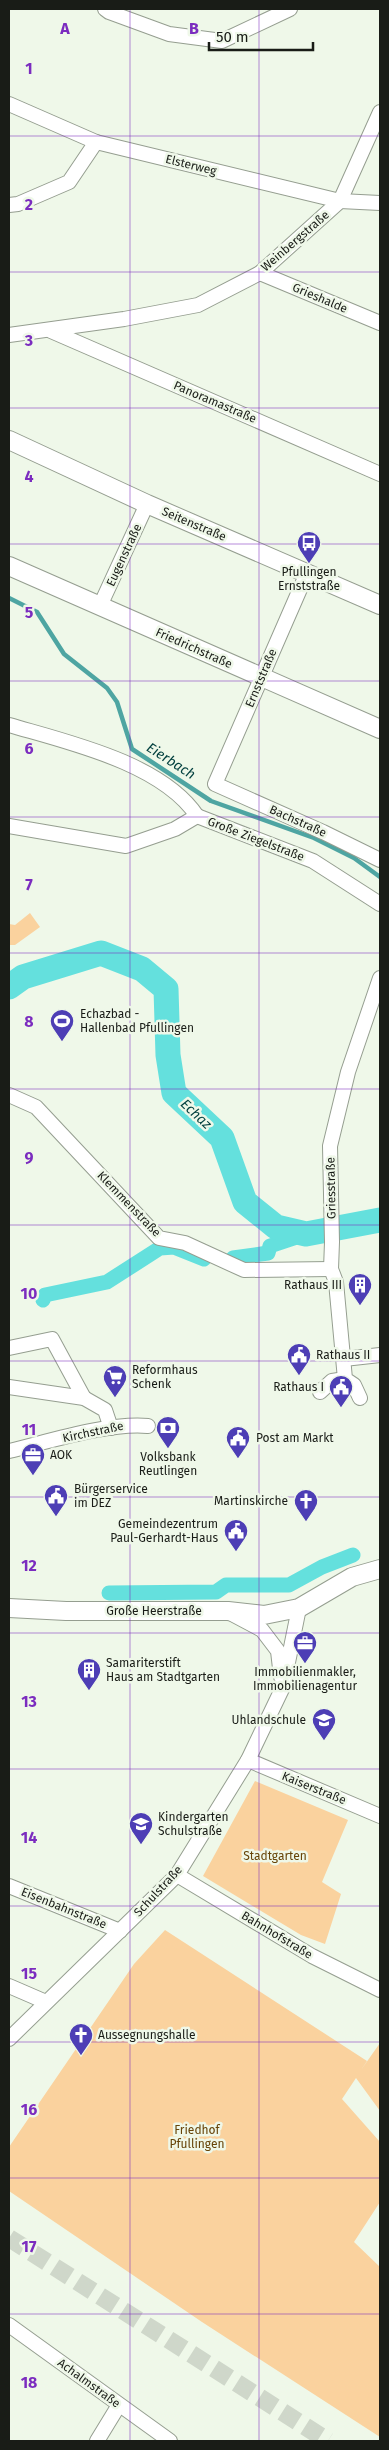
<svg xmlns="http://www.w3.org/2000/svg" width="389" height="2450" font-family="'Fira Sans',sans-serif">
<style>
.green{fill:#fad29e}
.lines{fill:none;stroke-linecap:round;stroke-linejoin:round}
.stream{stroke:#4ea5a2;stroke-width:4.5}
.canal{stroke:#64e0dd;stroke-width:15}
.river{stroke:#64e0dd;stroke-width:25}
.major-tunnel{stroke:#cfd7ca;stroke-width:18;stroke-dasharray:18 9;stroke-linecap:butt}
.minor-casing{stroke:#959e90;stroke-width:16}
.major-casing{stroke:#959e90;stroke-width:20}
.minor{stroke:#fff;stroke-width:14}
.major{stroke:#fff;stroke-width:18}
.grid{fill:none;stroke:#7b2cbf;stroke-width:1;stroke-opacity:0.55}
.labels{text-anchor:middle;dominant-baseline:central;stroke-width:5;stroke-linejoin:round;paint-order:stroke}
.street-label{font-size:12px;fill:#191c17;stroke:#eff8e9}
.poi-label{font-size:12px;fill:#191c17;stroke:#eff8e9;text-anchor:start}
.park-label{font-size:12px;fill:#674408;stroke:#eff8e9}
.water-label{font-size:14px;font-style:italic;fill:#013f3e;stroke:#eff8e9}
.grid-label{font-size:16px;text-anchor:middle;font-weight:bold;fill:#7b2cbf;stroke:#eff8e9;stroke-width:5;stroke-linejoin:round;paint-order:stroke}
</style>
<rect width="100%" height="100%" fill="#eff8e9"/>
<g class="green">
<path d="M30,913L40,927L15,945H9V924L15,925Z"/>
<path d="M255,1781L348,1820L322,1882L341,1894L325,1944L301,1935L203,1876Z"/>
<path d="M165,1930L367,2061L361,2070L380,2043V2111L356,2078L342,2099L380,2142V2202L354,2242L380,2267V2437L202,2322L9,2191V2147L134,1964Z"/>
</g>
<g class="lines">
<path class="stream" d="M9,598L37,612L64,654L107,688L117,702L132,749L211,801L314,838L354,858L380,877"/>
<g class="canal">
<path d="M233,1258L268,1253L270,1246L306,1234"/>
<path d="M43,1300L45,1295L107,1282L160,1248L174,1247L204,1259"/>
<path d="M109,1593L216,1592L226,1585H289L322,1567L353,1555"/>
</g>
<path class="river" d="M9,987L23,977L101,953L142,969L166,989L168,1055L174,1093L222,1138L245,1202L276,1227L306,1234L380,1220"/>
<path class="major-tunnel" d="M9,2238L328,2441"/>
<g class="minor-casing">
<g id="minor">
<path d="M105,9L109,12L169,34L222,41L290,9"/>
<path d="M9,104L96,142L340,201L380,203"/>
<path d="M9,205L18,204L69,182L96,142"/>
<path d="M260,273L380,323"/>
<path d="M51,331L380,474"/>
<path d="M9,335L124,319L198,305L260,273L340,201L380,112"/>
<path d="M307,573L215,784L323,832L380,860"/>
<path d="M100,606L147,504"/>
<path d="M9,725C67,742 162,763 197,816"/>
<path d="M197,816L313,861L380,904"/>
<path d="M9,826L126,846L175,829L197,816"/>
<path d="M9,1095L36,1107L159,1238L185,1243L244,1270L331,1269"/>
<path d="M9,1348L52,1339L84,1398"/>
<path d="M344,1359L380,1355"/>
<path d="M9,1387L84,1398L105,1410L111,1428"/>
<path d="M320,1392L332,1381L345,1379"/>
<path d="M360,1398L354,1385L345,1379L336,1282L331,1269L332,1242L330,1146L348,1072L380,978"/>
<path d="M9,1451C47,1442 110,1422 148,1426"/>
<path d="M232,1614L262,1630L278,1651L281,1677"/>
<path d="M248,1760L380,1816"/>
<path d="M177,1875L312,1956L380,1990"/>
<path d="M9,1886L120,1931"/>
<path d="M9,1986L46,2002"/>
<path d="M9,2039L177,1875L248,1760L283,1687L299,1608"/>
<path d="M9,2325L170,2441"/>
<path d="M97,2441L119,2405"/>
</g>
</g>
<g class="major-casing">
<g id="major">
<path d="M9,440L147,504L380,605"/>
<path d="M9,566L380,729"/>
<path d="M9,1608L66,1611H228L264,1615L299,1608L352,1577L380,1569"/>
</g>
</g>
<use href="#minor" class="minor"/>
<use href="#major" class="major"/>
</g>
<path class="grid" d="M130,9V2441M259,9V2441M9,136H380M9,272H380M9,408H380M9,544H380M9,681H380M9,817H380M9,953H380M9,1089H380M9,1225H380M9,1361H380M9,1497H380M9,1633H380M9,1769H380M9,1906H380M9,2042H380M9,2178H380M9,2314H380"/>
<defs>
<g id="bus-pin" transform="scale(1.25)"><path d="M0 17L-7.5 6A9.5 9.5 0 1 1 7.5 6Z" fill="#4d3eb5" stroke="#eff8e9"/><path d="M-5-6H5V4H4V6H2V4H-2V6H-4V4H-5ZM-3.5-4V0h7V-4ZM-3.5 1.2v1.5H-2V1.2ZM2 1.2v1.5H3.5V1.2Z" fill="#fff"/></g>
<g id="stadium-pin" transform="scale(1.25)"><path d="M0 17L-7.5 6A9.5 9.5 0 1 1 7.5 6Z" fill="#4d3eb5" stroke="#eff8e9"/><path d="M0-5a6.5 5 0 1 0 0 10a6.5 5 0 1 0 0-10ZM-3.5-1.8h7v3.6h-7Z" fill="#fff"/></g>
<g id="building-pin" transform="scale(1.25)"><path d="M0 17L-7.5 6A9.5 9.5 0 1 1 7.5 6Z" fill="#4d3eb5" stroke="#eff8e9"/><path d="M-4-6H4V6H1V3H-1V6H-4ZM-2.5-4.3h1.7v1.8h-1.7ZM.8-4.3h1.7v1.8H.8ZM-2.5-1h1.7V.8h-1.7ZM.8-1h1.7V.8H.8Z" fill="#fff"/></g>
<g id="civic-pin" transform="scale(1.25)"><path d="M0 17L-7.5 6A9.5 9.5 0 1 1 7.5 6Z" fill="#4d3eb5" stroke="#eff8e9"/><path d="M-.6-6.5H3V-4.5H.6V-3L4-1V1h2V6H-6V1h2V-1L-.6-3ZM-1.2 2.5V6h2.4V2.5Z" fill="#fff"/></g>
<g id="supermarket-pin" transform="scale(1.25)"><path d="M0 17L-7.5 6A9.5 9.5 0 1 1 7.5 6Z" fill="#4d3eb5" stroke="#eff8e9"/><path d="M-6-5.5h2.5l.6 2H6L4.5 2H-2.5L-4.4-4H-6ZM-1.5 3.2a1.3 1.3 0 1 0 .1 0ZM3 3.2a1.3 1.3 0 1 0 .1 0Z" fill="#fff"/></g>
<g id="bank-pin" transform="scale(1.25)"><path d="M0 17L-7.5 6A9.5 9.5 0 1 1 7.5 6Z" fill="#4d3eb5" stroke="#eff8e9"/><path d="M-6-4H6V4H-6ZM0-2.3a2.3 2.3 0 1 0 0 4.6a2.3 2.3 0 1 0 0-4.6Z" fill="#fff"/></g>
<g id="office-pin" transform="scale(1.25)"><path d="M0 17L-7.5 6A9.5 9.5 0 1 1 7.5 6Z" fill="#4d3eb5" stroke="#eff8e9"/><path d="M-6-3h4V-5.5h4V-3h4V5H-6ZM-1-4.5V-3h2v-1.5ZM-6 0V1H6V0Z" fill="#fff"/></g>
<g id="church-pin" transform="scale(1.25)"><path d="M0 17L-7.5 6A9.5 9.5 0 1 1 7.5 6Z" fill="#4d3eb5" stroke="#eff8e9"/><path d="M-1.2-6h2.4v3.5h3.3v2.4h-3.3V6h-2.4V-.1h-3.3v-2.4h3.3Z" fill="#fff"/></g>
<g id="school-pin" transform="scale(1.25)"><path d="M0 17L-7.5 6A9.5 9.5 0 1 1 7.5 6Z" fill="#4d3eb5" stroke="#eff8e9"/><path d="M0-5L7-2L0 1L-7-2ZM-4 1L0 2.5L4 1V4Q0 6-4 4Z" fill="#fff"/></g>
</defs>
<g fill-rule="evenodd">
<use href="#bus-pin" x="309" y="543"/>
<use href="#stadium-pin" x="62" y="1021"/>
<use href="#building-pin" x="360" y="1285"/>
<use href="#civic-pin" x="299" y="1355"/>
<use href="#supermarket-pin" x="115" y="1377"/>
<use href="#civic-pin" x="341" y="1387"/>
<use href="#bank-pin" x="168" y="1428"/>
<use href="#civic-pin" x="238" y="1438"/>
<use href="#office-pin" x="33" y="1455"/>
<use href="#civic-pin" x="56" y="1496"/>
<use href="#church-pin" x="306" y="1501"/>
<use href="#civic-pin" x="236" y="1531"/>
<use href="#office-pin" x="305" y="1643"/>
<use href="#building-pin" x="89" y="1670"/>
<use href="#school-pin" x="324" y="1720"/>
<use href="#school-pin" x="141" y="1824"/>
<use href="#church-pin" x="81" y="2035"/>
</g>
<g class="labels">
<g class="street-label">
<text transform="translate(191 165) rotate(14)">Elsterweg</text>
<text transform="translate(295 241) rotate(-41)">Weinbergstraße</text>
<text transform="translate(320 298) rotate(23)">Grieshalde</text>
<text transform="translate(215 402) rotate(23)">Panoramastraße</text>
<text transform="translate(194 524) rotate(23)">Seitenstraße</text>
<text transform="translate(124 555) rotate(-65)">Eugenstraße</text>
<text transform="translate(194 648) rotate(24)">Friedrichstraße</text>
<text transform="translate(261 678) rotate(-67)">Ernststraße</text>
<text transform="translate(298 821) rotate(24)">Bachstraße</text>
<text transform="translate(256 839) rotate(21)">Große Ziegelstraße</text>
<text transform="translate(331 1188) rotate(-91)">Griesstraße</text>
<text transform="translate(129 1204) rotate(46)">Klemmenstraße</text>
<text transform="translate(93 1432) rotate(-12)">Kirchstraße</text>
<text x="154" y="1611">Große Heerstraße</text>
<text transform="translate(314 1788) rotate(22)">Kaiserstraße</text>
<text transform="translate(158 1891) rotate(-47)">Schulstraße</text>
<text transform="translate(64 1908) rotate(22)">Eisenbahnstraße</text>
<text transform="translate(277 1935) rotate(31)">Bahnhofstraße</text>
<text transform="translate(89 2383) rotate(36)">Achalmstraße</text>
</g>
<g class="poi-label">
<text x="309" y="572" text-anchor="middle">Pfullingen<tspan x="309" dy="14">Ernststraße</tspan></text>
<text x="80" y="1014">Echazbad -<tspan x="80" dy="14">Hallenbad Pfullingen</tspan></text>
<text x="342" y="1285" text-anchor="end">Rathaus III</text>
<text x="316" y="1355">Rathaus II</text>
<text x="132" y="1370">Reformhaus<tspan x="132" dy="14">Schenk</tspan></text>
<text x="324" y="1387" text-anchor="end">Rathaus I</text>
<text x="256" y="1438">Post am Markt</text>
<text x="50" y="1455">AOK</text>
<text x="168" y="1457" text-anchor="middle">Volksbank<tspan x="168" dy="14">Reutlingen</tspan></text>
<text x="74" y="1489">Bürgerservice<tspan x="74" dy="14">im DEZ</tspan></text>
<text x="288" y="1501" text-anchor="end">Martinskirche</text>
<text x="218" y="1524" text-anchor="end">Gemeindezentrum<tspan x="218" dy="14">Paul-Gerhardt-Haus</tspan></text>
<text x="106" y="1663">Samariterstift<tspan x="106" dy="14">Haus am Stadtgarten</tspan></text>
<text x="305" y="1672" text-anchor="middle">Immobilienmakler,<tspan x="305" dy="14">Immobilienagentur</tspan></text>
<text x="306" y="1720" text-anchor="end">Uhlandschule</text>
<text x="158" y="1817">Kindergarten<tspan x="158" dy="14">Schulstraße</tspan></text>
<text x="98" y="2035">Aussegnungshalle</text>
</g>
<g class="park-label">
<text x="275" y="1856">Stadtgarten</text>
<text x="197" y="2130">Friedhof<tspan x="197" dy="14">Pfullingen</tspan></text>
</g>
<g class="water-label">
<text transform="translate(171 761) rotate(33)">Eierbach</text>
<text transform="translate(196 1114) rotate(43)">Echaz</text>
</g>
</g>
<g class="grid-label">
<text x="65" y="34">A</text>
<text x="194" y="34">B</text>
<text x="29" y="74">1</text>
<text x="29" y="210">2</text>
<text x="29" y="346">3</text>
<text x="29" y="482">4</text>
<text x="29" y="618">5</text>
<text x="29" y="754">6</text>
<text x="29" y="890">7</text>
<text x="29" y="1027">8</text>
<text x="29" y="1163">9</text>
<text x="29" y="1299">10</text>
<text x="29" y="1435">11</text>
<text x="29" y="1571">12</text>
<text x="29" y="1707">13</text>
<text x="29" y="1843">14</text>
<text x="29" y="1979">15</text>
<text x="29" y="2115">16</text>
<text x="29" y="2252">17</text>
<text x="29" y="2388">18</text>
</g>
<rect width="389" height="2450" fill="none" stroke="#191c17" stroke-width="20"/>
<path d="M209 42v8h104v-8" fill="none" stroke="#191c17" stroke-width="2.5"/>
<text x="216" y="42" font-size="15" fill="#191c17" stroke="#eff8e9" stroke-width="4" paint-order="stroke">50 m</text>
</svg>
